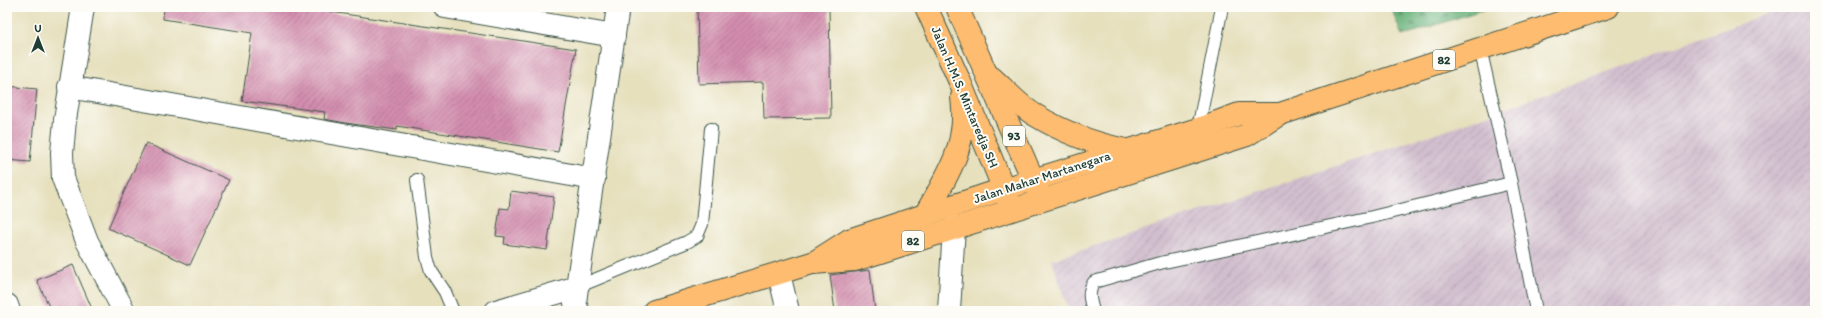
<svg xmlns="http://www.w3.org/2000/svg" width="1822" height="318" font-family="Itim,sans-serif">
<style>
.industrial{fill:url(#industrial-furrows)}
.forest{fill:url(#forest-firs);stroke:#447857}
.building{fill:url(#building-hatch)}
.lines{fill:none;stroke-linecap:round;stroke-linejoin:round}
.lane-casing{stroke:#3d5549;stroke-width:14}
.street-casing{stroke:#3d5549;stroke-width:24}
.primary-casing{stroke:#3d5549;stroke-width:24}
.lane{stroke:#fff;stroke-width:12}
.street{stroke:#fff;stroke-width:22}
.primary{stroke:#fdbc70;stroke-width:22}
.labels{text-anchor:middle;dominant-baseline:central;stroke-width:4;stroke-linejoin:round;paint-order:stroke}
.shield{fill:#fdfcf7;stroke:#62766e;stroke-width:1}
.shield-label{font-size:12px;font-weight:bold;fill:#1f3d34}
.street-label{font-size:13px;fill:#1f3d34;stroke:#fdfcf7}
</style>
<defs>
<pattern id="industrial-furrows" width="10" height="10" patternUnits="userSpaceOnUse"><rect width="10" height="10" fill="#d0bdcd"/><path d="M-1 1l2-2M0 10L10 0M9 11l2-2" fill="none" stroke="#b2a3b1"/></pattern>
<pattern id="forest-firs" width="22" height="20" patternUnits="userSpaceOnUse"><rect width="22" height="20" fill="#68b27a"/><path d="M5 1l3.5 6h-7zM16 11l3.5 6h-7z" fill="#559265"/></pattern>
<pattern id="building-hatch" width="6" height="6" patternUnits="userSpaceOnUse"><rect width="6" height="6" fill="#d38dae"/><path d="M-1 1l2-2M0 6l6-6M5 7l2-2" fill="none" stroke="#ab748e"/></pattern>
</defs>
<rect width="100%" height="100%" fill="#fdfcf7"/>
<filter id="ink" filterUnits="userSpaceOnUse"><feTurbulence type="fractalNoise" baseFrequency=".025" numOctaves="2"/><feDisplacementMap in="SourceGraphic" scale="8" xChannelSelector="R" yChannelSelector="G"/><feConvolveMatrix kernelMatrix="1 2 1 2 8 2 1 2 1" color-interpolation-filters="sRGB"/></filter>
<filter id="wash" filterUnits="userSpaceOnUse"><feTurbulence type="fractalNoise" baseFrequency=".012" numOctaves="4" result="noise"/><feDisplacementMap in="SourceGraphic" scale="16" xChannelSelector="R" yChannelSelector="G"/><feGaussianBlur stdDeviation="0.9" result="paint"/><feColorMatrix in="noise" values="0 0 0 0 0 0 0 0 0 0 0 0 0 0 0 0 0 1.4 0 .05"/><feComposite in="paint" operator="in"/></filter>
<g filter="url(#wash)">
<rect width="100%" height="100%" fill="#e6e0bd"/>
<path class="industrial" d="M1786,7H1815V311H1069L1052,260L1457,126Z"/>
<path class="forest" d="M1391,7H1491L1402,36Z"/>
<g id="blocks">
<g class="building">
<path d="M164,7H313L331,10V12L576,49L558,152L397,126V130L345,123L324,119L325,112L242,101L252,33L163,19Z"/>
<path d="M697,7H829L831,118L764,119L763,82L699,84Z"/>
<path d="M7,86L37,89L30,162L7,160Z"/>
<path d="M146,143L229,180L190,265L108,228Z"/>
<path d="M511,191L554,197L547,250L504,244L505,237L496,236L500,208L509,209Z"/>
<path d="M73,265L93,311H51L37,280Z"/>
<path d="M870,270L875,311H835L830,275Z"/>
</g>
</g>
</g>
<g filter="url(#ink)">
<use href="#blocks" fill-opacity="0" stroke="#3d5549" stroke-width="1"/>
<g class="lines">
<g class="lane-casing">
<g id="lane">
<path d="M1480,48L1511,183L1536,311"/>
<path d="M1198,129L1222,7"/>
<path d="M417,180L427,257L431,271L445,292L453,311"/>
<path d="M577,287L687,242L697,236L702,224L711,129"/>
<path d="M1093,311C1090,300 1087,292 1094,282L1160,263L1372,217L1511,183"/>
</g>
</g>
<g class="street-casing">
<g id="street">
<path d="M83,7L65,120L62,153L63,178L87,241L124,311"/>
<path d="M445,7L614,36"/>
<path d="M69,87L594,179"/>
<path d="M779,274L788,311"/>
<path d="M7,305L9,311"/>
<path d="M496,311L577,287"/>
<path d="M578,311L575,303L577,287L618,7"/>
<path d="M949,311L954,227"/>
</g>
</g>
<g class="primary-casing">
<g id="primary">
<path d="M926,7L960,82L1009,202"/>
<path d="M957,7L1039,193"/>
<path d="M991,77C1005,89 1019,106 1035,115C1063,132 1094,144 1126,150"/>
<path d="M925,215C947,176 969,145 962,97"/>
<path d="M813,263L849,240L1004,189L1198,129L1239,114H1280"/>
<path d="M654,311L812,263L855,260L1247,135L1280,114L1608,7"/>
</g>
</g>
<use href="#lane" class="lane"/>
<use href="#street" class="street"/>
<use href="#primary" class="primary"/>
</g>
</g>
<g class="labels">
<g class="shield">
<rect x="1433" y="50" width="22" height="20" rx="3"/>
<rect x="1003" y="126" width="22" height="20" rx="3"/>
<rect x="902" y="231" width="22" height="20" rx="3"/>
</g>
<g class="shield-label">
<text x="1444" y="60">82</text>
<text x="1014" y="136">93</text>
<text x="913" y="241">82</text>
</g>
<g class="street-label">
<text transform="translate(965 97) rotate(67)">Jalan H.M.S. Mintaredja SH</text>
<text transform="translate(1042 177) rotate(-18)">Jalan Mahar Martanegara</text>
</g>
</g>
<rect width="1822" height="318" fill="none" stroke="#fdfcf7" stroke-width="24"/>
<g transform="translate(38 38)" stroke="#fdfcf7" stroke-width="3" paint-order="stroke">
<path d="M0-3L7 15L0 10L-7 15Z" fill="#1f3d34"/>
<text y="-6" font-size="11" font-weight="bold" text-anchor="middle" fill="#1f3d34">U</text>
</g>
</svg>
